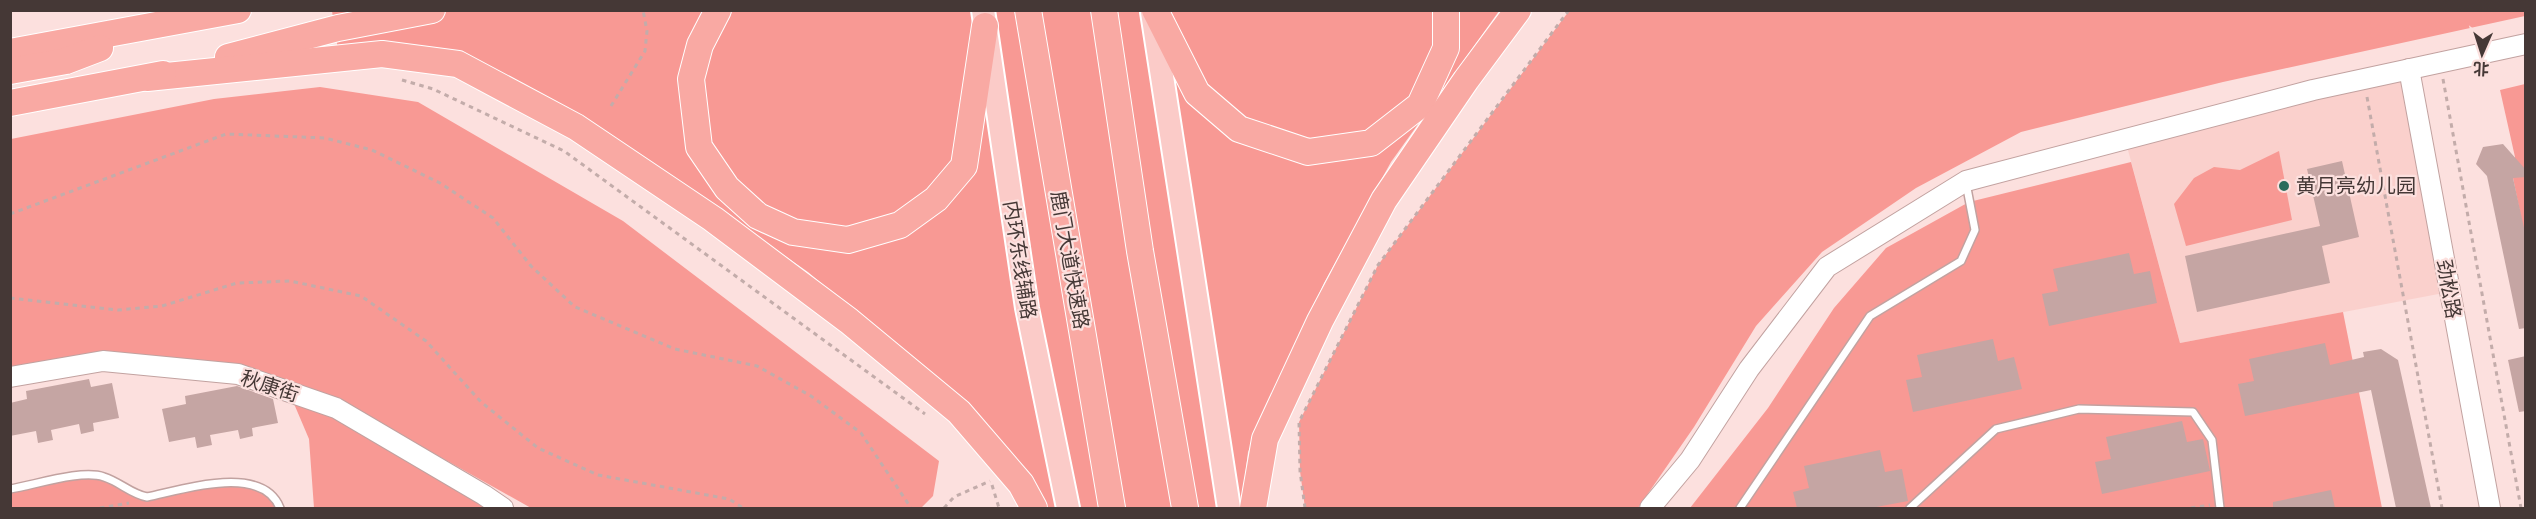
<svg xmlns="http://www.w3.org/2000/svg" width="2536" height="519" font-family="'Roboto Serif','Noto Sans SC',serif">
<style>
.built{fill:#fad0cc}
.green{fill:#f89994}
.building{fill:#c5a5a3}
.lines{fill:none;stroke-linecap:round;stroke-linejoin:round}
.lane-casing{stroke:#c2a2a0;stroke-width:10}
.secondary-casing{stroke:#c2a2a0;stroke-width:22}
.primary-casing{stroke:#fff;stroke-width:26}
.highway-casing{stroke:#fff;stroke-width:28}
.path{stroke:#c3acaa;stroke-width:3;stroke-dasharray:4.5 4.5;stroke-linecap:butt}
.lane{stroke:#fff;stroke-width:7}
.secondary{stroke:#fff;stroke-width:20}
.primary{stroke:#fbcbc8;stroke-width:22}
.highway{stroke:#f9a9a3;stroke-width:26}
.poi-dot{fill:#2c6d5c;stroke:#fce0de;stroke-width:2}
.labels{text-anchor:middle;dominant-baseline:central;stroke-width:4.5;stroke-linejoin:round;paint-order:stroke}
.poi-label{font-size:20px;fill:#453836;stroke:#fce0de;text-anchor:start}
.street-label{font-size:20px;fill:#453836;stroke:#fce0de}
</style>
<rect width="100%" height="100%" fill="#fce0de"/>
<path class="built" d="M2409,69L2449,292L2180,343L2125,139Z"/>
<g class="green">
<path d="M332,11H1499L1391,162L1324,283L1248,452L1241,508H1040L983,422L808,272L656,167L459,55L392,42L338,50Z"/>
<path d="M1569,11H2525V16L2223,82L2021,132L1916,188L1822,252L1756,326L1694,427L1638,508H1305L1300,471L1299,422L1378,265Z"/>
<path d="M2525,84V237L2511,168L2515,157L2500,90Z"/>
<path d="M320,87L418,102L623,221L939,461L933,496L921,508H531L353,408L254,370H11V139L214,99Z"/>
<path d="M2279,151L2292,220L2186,246L2174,204L2194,178L2214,167L2240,170Z"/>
<path d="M2131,162L2180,343L2343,312L2382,508H1690L1768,408L1834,308L1886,248L1969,202Z"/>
<path d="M289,392L503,508H314L309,439Z"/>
<path d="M83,475L102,476L147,497L226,482L268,492L280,508H11V489Z"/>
</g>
<g class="building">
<path d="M2503,144L2526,170V177L2513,178L2526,237V328L2519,329L2487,176L2476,164L2483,147Z"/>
<path d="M2342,161L2359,237L2322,246L2330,283L2197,312L2185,256L2320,226L2307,169Z"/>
<path d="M2129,253L2134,274L2150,271L2157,303L2049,326L2042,294L2058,291L2053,269Z"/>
<path d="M1993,339L1998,361L2014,357L2022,389L1913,412L1906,380L1922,377L1917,355Z"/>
<path d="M2325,343L2330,365L2364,357L2363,352L2381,349L2398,360L2431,508H2396L2371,390L2245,416L2238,384L2254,381L2249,359Z"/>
<path d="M2526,356V411L2519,412L2508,360Z"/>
<path d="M89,379L91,387L112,383L119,418L93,423L94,431L81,434L79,424L51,430L53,440L38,443L36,431L10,436V403L27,399L26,391Z"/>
<path d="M237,386L273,399L278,423L252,428L253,436L240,439L238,430L210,435L212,445L197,448L195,437L169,442L162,409L186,404L185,396Z"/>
<path d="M2182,421L2187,442L2203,439L2210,471L2102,494L2095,462L2111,459L2106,437Z"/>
<path d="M1880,450L1885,472L1902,469L1908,501L1871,508H1797L1793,492L1809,488L1804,466Z"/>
<path d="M2331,490L2335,508H2273V502Z"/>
</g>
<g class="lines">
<g class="lane-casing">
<g id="lane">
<path d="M10,489C35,485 82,469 104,477C120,482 131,494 147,497C182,490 262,463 280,508"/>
<path d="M1740,508L1870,316L1961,261L1975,230L1966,183"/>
<path d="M1910,508L1996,429L2079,409L2193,412L2212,440L2220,508"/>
</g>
</g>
<g class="secondary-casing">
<g id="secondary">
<path d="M2409,69L2490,508"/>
<path d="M10,377L103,361L238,374L336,408L484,495L503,508"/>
<path d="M1650,508L1690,460L1749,369L1827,267L1966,181L2313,90L2526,44"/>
</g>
</g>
<g class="primary-casing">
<g id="primary">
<path d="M983,10L1027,308L1068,508"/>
<path d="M1152,12L1229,508"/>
</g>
</g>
<g class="highway-casing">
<g id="highway">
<path d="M718,10L700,45L691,79L699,147L727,188L758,216L793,232L848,240L900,225L936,199L964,166L985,26"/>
<path d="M1028,10L1112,508"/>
<path d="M1104,10L1140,251L1185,508"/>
<path d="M1155,10L1197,93L1239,129L1308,152L1371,143L1420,105L1446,48V10"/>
<path d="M10,52L238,10"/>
<path d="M228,57L338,28L432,10"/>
<path d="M10,71L66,61L100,48"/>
<path d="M147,78L382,54L458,64L576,127L713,219L849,321L959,412L1021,484L1034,508"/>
<path d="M10,103L163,74"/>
<path d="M1253,508L1265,439L1320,321L1384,200L1466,80L1518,10"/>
</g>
</g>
<g class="path">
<path d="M2443,79L2521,508"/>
<path d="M402,80L433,89L564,151L925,414"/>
<path d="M2367,97L2442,508"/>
<path d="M611,106L645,51L647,31L643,10"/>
<path d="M10,214L226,134L325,138L372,150L440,183L493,218L531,266L575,307L675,349L757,366L811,396L861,433L911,508"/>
<path d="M10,298L118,310L162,306L237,283L290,281L361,296L426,341L481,402L538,448L598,475L729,499L743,508"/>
<path d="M992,485L999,508"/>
<path d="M100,508L129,503"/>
<path d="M944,508L954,497L990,481"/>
<path d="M1305,508L1300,471L1299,422L1378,265L1569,10"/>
<path d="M2191,508L2210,505"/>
</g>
<use href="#lane" class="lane"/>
<use href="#secondary" class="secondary"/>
<use href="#primary" class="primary"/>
<use href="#highway" class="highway"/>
</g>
<circle class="poi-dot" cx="2284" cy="186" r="6"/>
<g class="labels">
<g class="poi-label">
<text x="2296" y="186">黄月亮幼儿园</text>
</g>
<g class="street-label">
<text transform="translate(1020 260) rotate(81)">内环东线辅路</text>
<text transform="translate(1070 260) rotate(80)">鹿门大道快速路</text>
<text transform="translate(2449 289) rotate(80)">劲松路</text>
<text transform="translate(270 386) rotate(18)">秋康街</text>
</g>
</g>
<rect width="2536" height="519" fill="none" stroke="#453836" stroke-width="24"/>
<g transform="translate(2482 54) rotate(183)" stroke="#fce0de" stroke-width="4.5" paint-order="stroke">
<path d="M0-4.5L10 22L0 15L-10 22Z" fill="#453836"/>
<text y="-9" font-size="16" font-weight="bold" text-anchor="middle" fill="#453836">北</text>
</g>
</svg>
